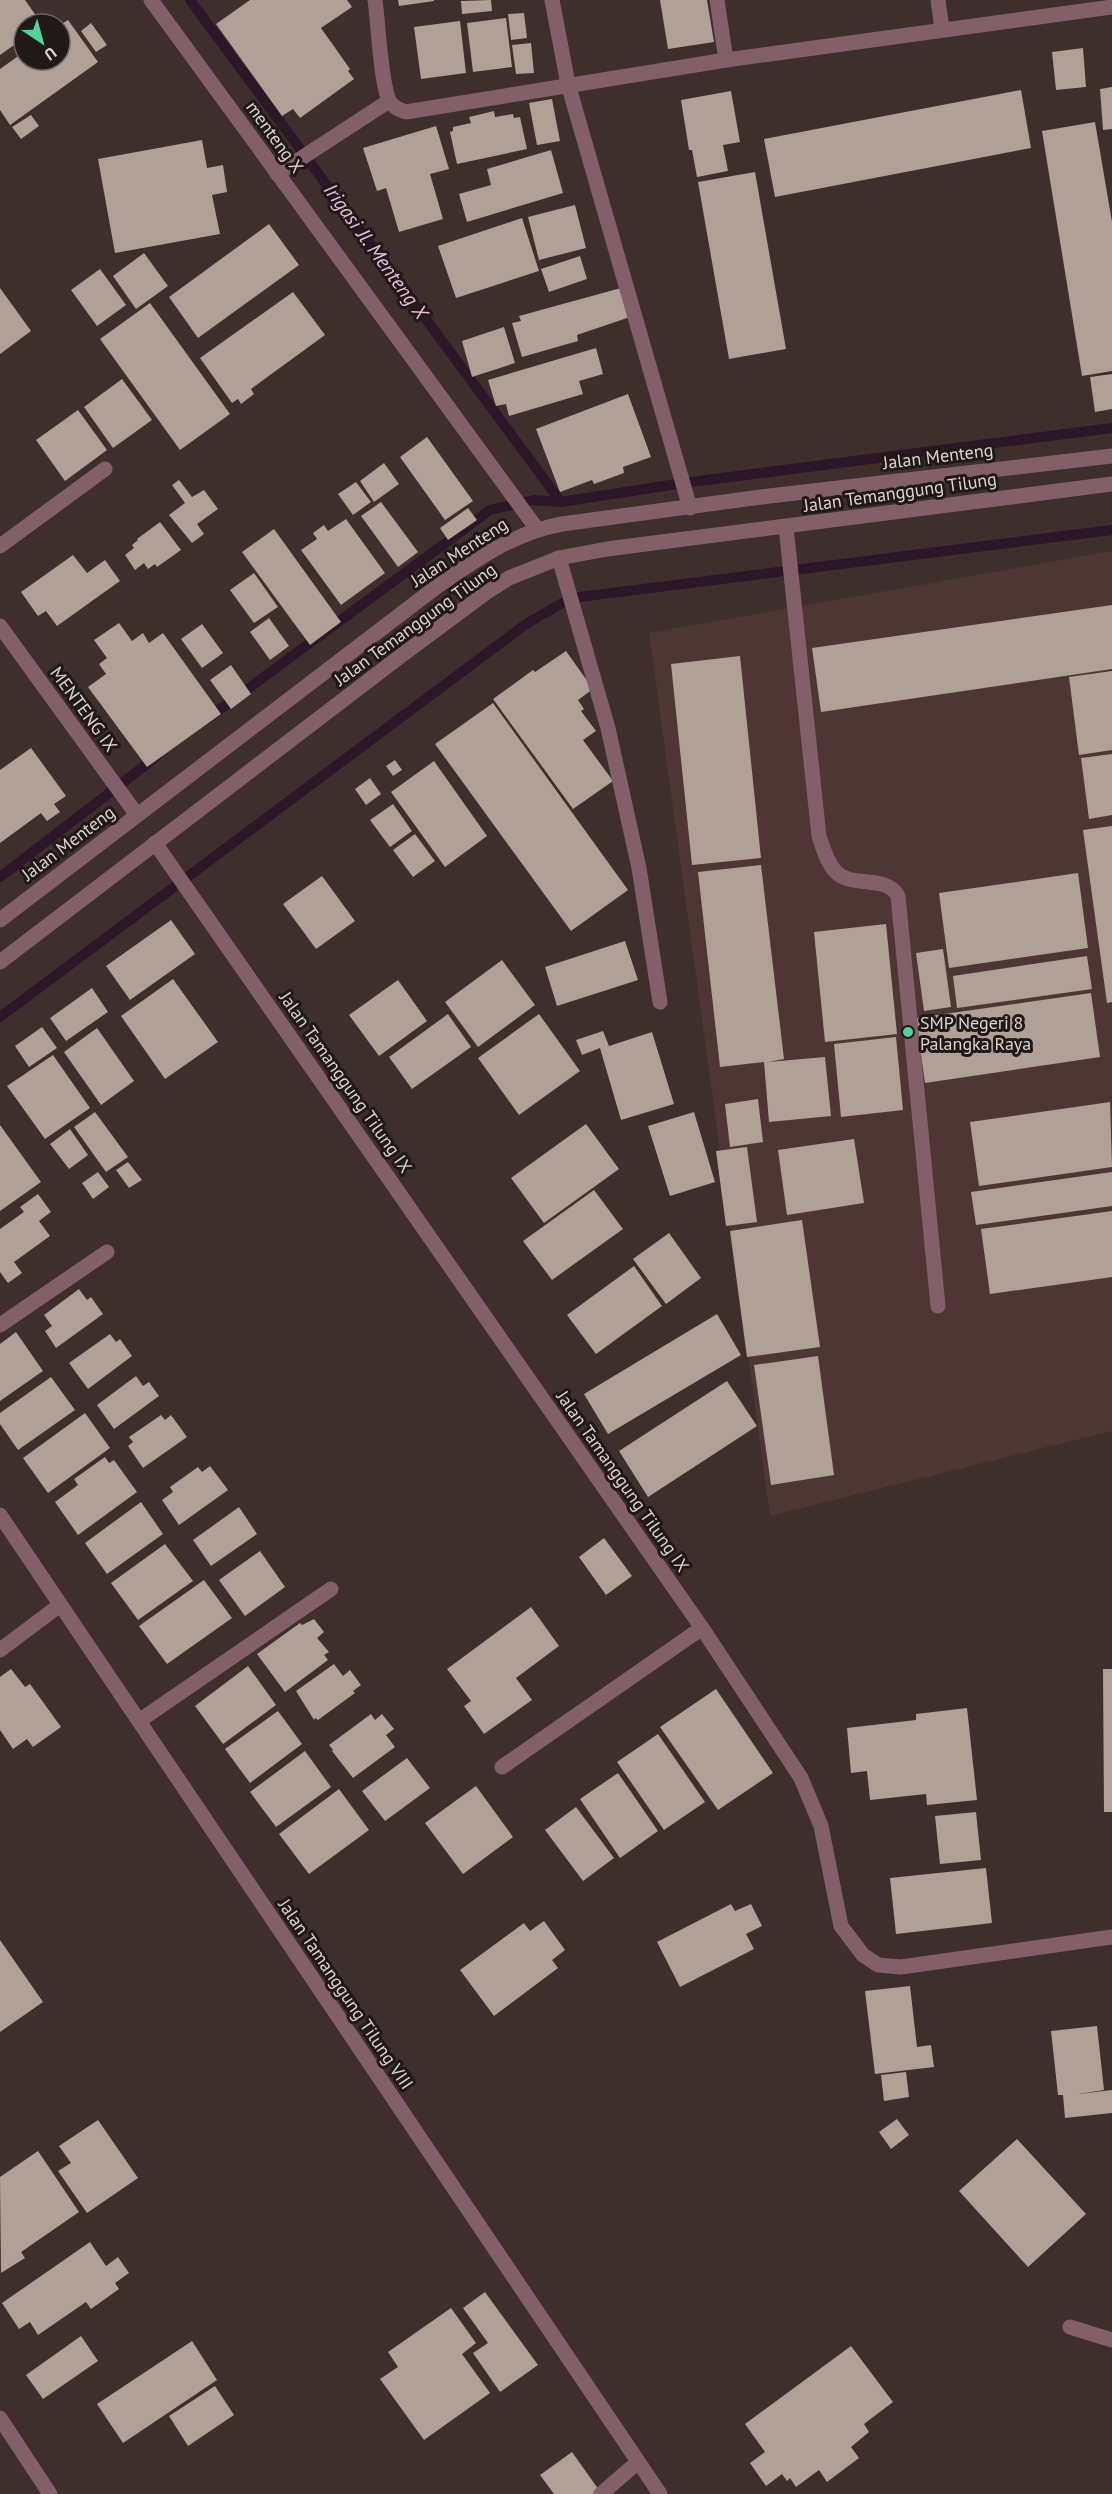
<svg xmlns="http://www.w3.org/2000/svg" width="1112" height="2494" font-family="'PT Sans',sans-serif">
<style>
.built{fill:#4d3633}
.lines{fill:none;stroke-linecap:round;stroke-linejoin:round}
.stream{stroke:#2c1627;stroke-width:10}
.building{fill:#b0a096}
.minor{stroke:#836069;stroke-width:15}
.poi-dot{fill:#4fd399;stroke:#201918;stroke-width:2}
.labels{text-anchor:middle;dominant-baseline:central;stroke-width:6;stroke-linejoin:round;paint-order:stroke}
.street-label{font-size:18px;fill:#ded4d2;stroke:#201918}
.poi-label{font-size:18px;fill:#ded4d2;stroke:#201918;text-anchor:start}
.water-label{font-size:20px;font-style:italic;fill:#efbde3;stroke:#201918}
</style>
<rect width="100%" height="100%" fill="#3e2e2c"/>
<path class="built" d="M1112,551V1431L770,1516L649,633Z"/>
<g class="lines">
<g class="stream">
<path d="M190,0L561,502"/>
<path d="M207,719L490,510L533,500L561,502L683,483L1112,428"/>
<path d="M0,877L156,757"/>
<path d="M0,1017L526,624L571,598L1112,530"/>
</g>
</g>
<g class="building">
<path d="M0,0H25L42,24H24V38L0,55Z"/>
<path d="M250,0H347L352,7L321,28L350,69L348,71L354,79L300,118L293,109L282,116L216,24Z"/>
<path d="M398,0H434V1L399,6Z"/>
<path d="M491,0L492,11L462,14L461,1Z"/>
<path d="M660,0H707L714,42L668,49Z"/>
<path d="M524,13L527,38L511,40L508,14Z"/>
<path d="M506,18L512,67L473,72L467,23Z"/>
<path d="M68,20L98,62L10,125L0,110V69L24,52V60H60V25Z"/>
<path d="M460,21L466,73L421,79L414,27Z"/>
<path d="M91,23L107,45L96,52L81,31Z"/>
<path d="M531,43L534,73L516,74L512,45Z"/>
<path d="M1083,48L1086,87L1056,90L1052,52Z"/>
<path d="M1112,87V129L1103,130L1100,89Z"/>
<path d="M1021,90L1031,148L775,197L764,139Z"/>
<path d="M731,91L740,142L723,145L728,171L697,177L692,150H689L681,100Z"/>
<path d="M552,99L560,141L537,145L529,103Z"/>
<path d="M494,111L495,117L513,114L514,118L520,117L527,149L457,164L450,132L453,131V127L471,123L469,117Z"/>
<path d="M31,115L39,126L21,139L12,127Z"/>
<path d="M1095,122L1112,222V371L1082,376L1042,131Z"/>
<path d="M436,126L449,169L430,174L443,219L399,232L386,188L377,191L363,148Z"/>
<path d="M202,140L207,168L223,165L227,192L212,195L220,234L115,253L98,159Z"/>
<path d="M551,150L563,193L467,222L459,194L491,185L487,169Z"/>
<path d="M755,172L786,349L729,359L698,182Z"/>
<path d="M575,205L586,248L539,260L528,217Z"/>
<path d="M522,218L539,271L456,298L438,246Z"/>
<path d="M269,224L299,265L198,338L169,297Z"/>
<path d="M144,253L168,286L136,309L113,276Z"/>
<path d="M580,256L587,279L549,292L541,269Z"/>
<path d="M100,269L126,305L97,326L71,290Z"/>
<path d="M0,288L31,331L0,354Z"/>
<path d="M621,288L630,317L577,335L578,341L522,357L512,323L521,321L519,316Z"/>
<path d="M293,292L325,335L251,389L254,394L241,404L238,399L232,403L200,358Z"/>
<path d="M150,303L230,414L180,450L100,339Z"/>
<path d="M504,327L515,363L472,377L462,341Z"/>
<path d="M596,348L603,374L579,381L583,394L509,416L506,404L496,406L488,380Z"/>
<path d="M1112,374V409L1095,412L1090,377Z"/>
<path d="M122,379L152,420L113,448L84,407Z"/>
<path d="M628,394L651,457L623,467L624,473L594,484L592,480L560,492L536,429Z"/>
<path d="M78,410L107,450L65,481L36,440Z"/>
<path d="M427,437L473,501L445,520L400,457Z"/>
<path d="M384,463L399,484L374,502L360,481Z"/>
<path d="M179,480L192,497L204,490L218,509L197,524L204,534L192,543L169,515L185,503L172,485Z"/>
<path d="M356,482L371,502L353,515L338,494Z"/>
<path d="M381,502L418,552L398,567L361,516Z"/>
<path d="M468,508L477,520L448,540L440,528Z"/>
<path d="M346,519L385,573L341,605L301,550L317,539L313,533L324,525L328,531Z"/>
<path d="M160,522L181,550L157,567L155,564L148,569L144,563L135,570L125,555L134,548L132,545L138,540L137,539Z"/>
<path d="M274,529L341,622L310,645L242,552Z"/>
<path d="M73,555L87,573L105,560L120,581L57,626L46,611L38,616L21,592Z"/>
<path d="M254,573L278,607L254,623L230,590Z"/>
<path d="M1112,605V669L821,712L812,648Z"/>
<path d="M269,618L289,646L270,660L250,632Z"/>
<path d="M119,623L132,641L143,633L149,643L163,633L221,714L147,767L88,687L106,674L99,664L107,658L94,640Z"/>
<path d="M202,624L223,653L202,668L181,639Z"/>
<path d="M566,651L593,689L578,700L584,709L581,711L596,731L583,740L613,781L573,809L493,699L533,670L535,672Z"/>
<path d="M740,656L761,858L692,865L671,664Z"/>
<path d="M231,665L251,694L231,709L210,680Z"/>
<path d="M1112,671V750L1079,755L1069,677Z"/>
<path d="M493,703L628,890L571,931L435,744Z"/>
<path d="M31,748L66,796L54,804L60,812L47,821L41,813L0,843V770Z"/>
<path d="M1112,754V815L1089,819L1081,758Z"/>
<path d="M395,760L402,770L393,776L386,766Z"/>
<path d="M434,761L487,836L445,867L391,792Z"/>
<path d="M370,778L381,794L366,805L355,789Z"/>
<path d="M393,804L412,831L390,847L370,820Z"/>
<path d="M1112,826V1002L1107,1003L1083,830Z"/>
<path d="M415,834L435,861L413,877L393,850Z"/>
<path d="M761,865L784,1059L768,1062L825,1057L831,1116L769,1122L764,1062L720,1067L698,872Z"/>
<path d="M1078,873L1088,948L949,968L939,893Z"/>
<path d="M322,876L355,921L316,949L283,904Z"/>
<path d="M171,920L195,954L130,1000L106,966Z"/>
<path d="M886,924L897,1034L825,1042L814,932Z"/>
<path d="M625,941L638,980L557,1006L545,967Z"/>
<path d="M943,949L951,1007L924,1011L916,953Z"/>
<path d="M1087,956L1092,989L957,1008L953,976Z"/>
<path d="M502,960L535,1005L478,1047L445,1002Z"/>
<path d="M173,979L218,1042L165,1079L121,1016Z"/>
<path d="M398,980L427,1021L379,1056L349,1015Z"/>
<path d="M92,988L108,1012L66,1041L50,1018Z"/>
<path d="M1091,993L1100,1057L925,1083L916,1018Z"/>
<path d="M448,1014L471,1047L412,1089L389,1057Z"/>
<path d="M539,1014L580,1071L519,1115L478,1058Z"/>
<path d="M42,1027L57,1048L29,1067L15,1046Z"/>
<path d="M97,1028L134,1081L101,1105L64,1052Z"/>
<path d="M603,1031L609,1046L652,1032L674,1104L621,1120L600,1048L582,1055L576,1040Z"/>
<path d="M896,1037L903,1110L841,1117L834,1044Z"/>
<path d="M53,1055L90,1108L45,1139L7,1086Z"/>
<path d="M758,1099L763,1142L730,1147L725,1104Z"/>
<path d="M1110,1102L1112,1167L979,1186L970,1122Z"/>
<path d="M95,1112L128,1157L106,1172L74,1127Z"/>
<path d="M694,1112L715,1182L670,1196L648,1126Z"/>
<path d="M586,1124L619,1169L544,1223L511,1178Z"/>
<path d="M0,1125L41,1182L0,1211Z"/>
<path d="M70,1129L88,1155L69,1169L50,1144Z"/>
<path d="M854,1139L864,1203L787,1215L778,1150Z"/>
<path d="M747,1147L757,1222L726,1226L716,1151Z"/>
<path d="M128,1162L142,1180L129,1188L116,1170Z"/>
<path d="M98,1172L109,1187L93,1199L82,1183Z"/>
<path d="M1112,1172V1206L976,1225L971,1192Z"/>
<path d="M594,1190L623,1229L552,1280L523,1241Z"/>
<path d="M38,1194L51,1212L39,1221L50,1236L14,1262L22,1273L8,1283L0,1272V1229L24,1212L20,1207Z"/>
<path d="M1112,1211V1277L990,1294L981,1229Z"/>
<path d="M802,1220L820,1347L747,1357L730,1231Z"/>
<path d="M669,1233L701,1278L666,1304L633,1259Z"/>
<path d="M634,1266L662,1306L596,1354L567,1315Z"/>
<path d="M79,1289L87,1300L91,1297L103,1314L56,1348L45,1331L52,1326L44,1315Z"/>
<path d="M717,1314L741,1355L608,1434L584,1394Z"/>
<path d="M16,1332L43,1371L0,1401V1344Z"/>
<path d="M110,1334L116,1342L120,1339L132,1356L88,1389L69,1363Z"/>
<path d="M818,1356L834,1475L771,1485L754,1365Z"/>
<path d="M136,1376L143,1386L149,1382L159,1396L114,1429L97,1405Z"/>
<path d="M51,1377L75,1410L18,1450L0,1424V1413Z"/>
<path d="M727,1381L757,1426L648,1497L619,1451Z"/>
<path d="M85,1413L110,1448L48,1493L23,1458Z"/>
<path d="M161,1415L165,1420L171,1415L187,1437L143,1468L128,1446L133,1442L129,1437Z"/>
<path d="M105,1457L109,1463L114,1460L137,1492L78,1535L55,1502L78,1485L74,1479Z"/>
<path d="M210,1466L228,1490L179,1525L162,1500L173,1492L170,1487L198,1467L202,1472Z"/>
<path d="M141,1502L163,1534L107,1574L85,1543Z"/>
<path d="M239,1507L257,1534L211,1566L193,1540Z"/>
<path d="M604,1538L632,1576L606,1595L579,1557Z"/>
<path d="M165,1544L193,1581L138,1620L111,1583Z"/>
<path d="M260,1551L285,1587L245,1616L219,1580Z"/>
<path d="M204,1580L232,1618L167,1664L139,1626Z"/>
<path d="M531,1607L559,1646L516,1678L532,1700L484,1734L464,1706L471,1701L447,1669Z"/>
<path d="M314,1619L324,1632L317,1638L329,1652L324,1655L328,1660L285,1692L257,1654L300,1623L302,1625Z"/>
<path d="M334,1664L343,1676L350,1670L361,1685L353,1691L355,1693L318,1720L315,1718L314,1720L296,1691Z"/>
<path d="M248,1666L276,1705L223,1744L195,1706Z"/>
<path d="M11,1669L25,1687L30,1684L61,1727L33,1747L27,1739L13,1749L0,1730V1677Z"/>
<path d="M1103,1669H1112V1812H1104Z"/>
<path d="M716,1689L773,1773L718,1810L660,1727Z"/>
<path d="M967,1708L977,1800L927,1805L926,1794L870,1800L867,1771L851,1773L847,1728L916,1720V1714Z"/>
<path d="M278,1711L302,1744L250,1783L225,1749Z"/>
<path d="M371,1714L375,1720L382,1714L394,1729L386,1735L395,1747L353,1778L332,1751L333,1750L329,1745Z"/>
<path d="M658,1734L705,1802L664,1830L617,1762Z"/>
<path d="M305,1751L331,1787L276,1827L250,1792Z"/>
<path d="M407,1758L430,1788L385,1821L362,1791Z"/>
<path d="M618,1773L658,1831L620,1858L580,1799Z"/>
<path d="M476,1786L513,1837L463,1874L425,1823Z"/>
<path d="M339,1789L369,1830L309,1874L279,1834Z"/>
<path d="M576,1807L614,1858L583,1881L545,1830Z"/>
<path d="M976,1812L981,1860L940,1864L935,1816Z"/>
<path d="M986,1868L992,1923L896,1934L890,1878Z"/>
<path d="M731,1904L735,1911L751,1904L762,1926L746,1934L754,1949L680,1987L657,1942Z"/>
<path d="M544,1921L565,1950L552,1960L558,1968L494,2016L460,1970L524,1923L530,1931Z"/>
<path d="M0,1940L43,2002L0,2032Z"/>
<path d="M910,1986L917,2047L931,2045L934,2067L875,2074L865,1991Z"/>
<path d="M1097,2026L1104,2090L1079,2094L1112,2090V2113L1065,2118L1063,2095H1058L1051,2031Z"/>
<path d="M906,2072L909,2097L884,2101L881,2075Z"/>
<path d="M897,2119L909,2135L891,2149L879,2132Z"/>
<path d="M98,2120L138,2178L87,2213L58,2171L71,2163L59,2146Z"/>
<path d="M1017,2139L1086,2214L1028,2267L959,2191Z"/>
<path d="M38,2151L79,2212L21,2252L25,2258L1,2273L0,2177Z"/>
<path d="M90,2242L106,2266L118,2257L129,2273L115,2283L119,2289L91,2309L86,2302L38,2335L30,2322L19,2329L2,2303Z"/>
<path d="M485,2292L538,2365L500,2392L473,2353L488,2343L463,2308Z"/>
<path d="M451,2308L476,2343L462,2354L490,2393L424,2440L380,2379L398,2367L388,2352Z"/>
<path d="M81,2336L98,2361L43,2399L26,2375Z"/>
<path d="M192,2341L217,2380L123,2443L97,2404Z"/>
<path d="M851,2346L893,2402L864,2424L869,2432L851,2447L859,2458L827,2482L819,2470L796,2487L790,2478L787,2481L782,2474L766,2486L750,2463L765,2452L745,2424Z"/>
<path d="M215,2386L234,2415L188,2446L169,2416Z"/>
<path d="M572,2452L599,2490L593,2494H554L540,2475Z"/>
</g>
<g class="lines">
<g class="minor">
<path d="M151,0L537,529"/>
<path d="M375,0C378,20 381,88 390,102C394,108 400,110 406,112L726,60L1112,7"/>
<path d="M552,0L568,84L690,508"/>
<path d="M717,0L726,60"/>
<path d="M938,0L942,29"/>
<path d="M277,174L389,101"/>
<path d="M786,527L819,836C823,848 827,862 835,871C851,889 886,874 898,896L938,1306"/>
<path d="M0,546L105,469"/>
<path d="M559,558L608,728L639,868L660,1002"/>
<path d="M0,626L137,815"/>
<path d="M155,843L702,1628L801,1778L821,1826L841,1926L863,1955L878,1965L901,1967L1112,1937"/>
<path d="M0,920L435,588C475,560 513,533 562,524L761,497L1112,456"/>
<path d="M0,962L402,655L487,592L509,578L559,558L607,549L1112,484"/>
<path d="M0,1325L107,1252"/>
<path d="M0,1515L660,2494"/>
<path d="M0,1650L60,1605"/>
<path d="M139,1721L331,1589"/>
<path d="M502,1767L702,1628"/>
<path d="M1070,2327L1112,2340"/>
<path d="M0,2418L50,2494"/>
<path d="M601,2494L638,2462"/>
</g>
</g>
<circle class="poi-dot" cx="908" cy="1032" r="6"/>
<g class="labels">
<g class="street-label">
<text transform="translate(275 137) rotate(54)">menteng X</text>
<text transform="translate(938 456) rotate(-7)">Jalan Menteng</text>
<text transform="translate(900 492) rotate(-8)">Jalan Temanggung Tilung</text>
<text transform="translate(459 552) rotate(-33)">Jalan Menteng</text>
<text transform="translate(415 624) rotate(-36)">Jalan Temanggung Tilung</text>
<text transform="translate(84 709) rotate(54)">MENTENG IX</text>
<text transform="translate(68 843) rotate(-37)">Jalan Menteng</text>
<text transform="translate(346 1082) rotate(55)">Jalan Tamanggung Tilung IX</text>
<text transform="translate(623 1481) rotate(55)">Jalan Tamanggung Tilung IX</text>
<text transform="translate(346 1994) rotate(56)">Jalan Tamanggung Tilung VIII</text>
</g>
<g class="poi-label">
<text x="920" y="1022">SMP Negeri 8<tspan x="920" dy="21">Palangka Raya</tspan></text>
</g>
<g class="water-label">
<text transform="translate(376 251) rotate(54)">Irigasi Jl. Menteng X</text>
</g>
</g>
<g transform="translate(42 42) rotate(144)"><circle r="28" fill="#201918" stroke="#6c6462" stroke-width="1.5"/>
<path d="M0-4.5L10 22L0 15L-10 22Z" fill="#4fd399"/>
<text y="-9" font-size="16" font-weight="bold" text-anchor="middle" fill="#ded4d2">U</text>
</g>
</svg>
